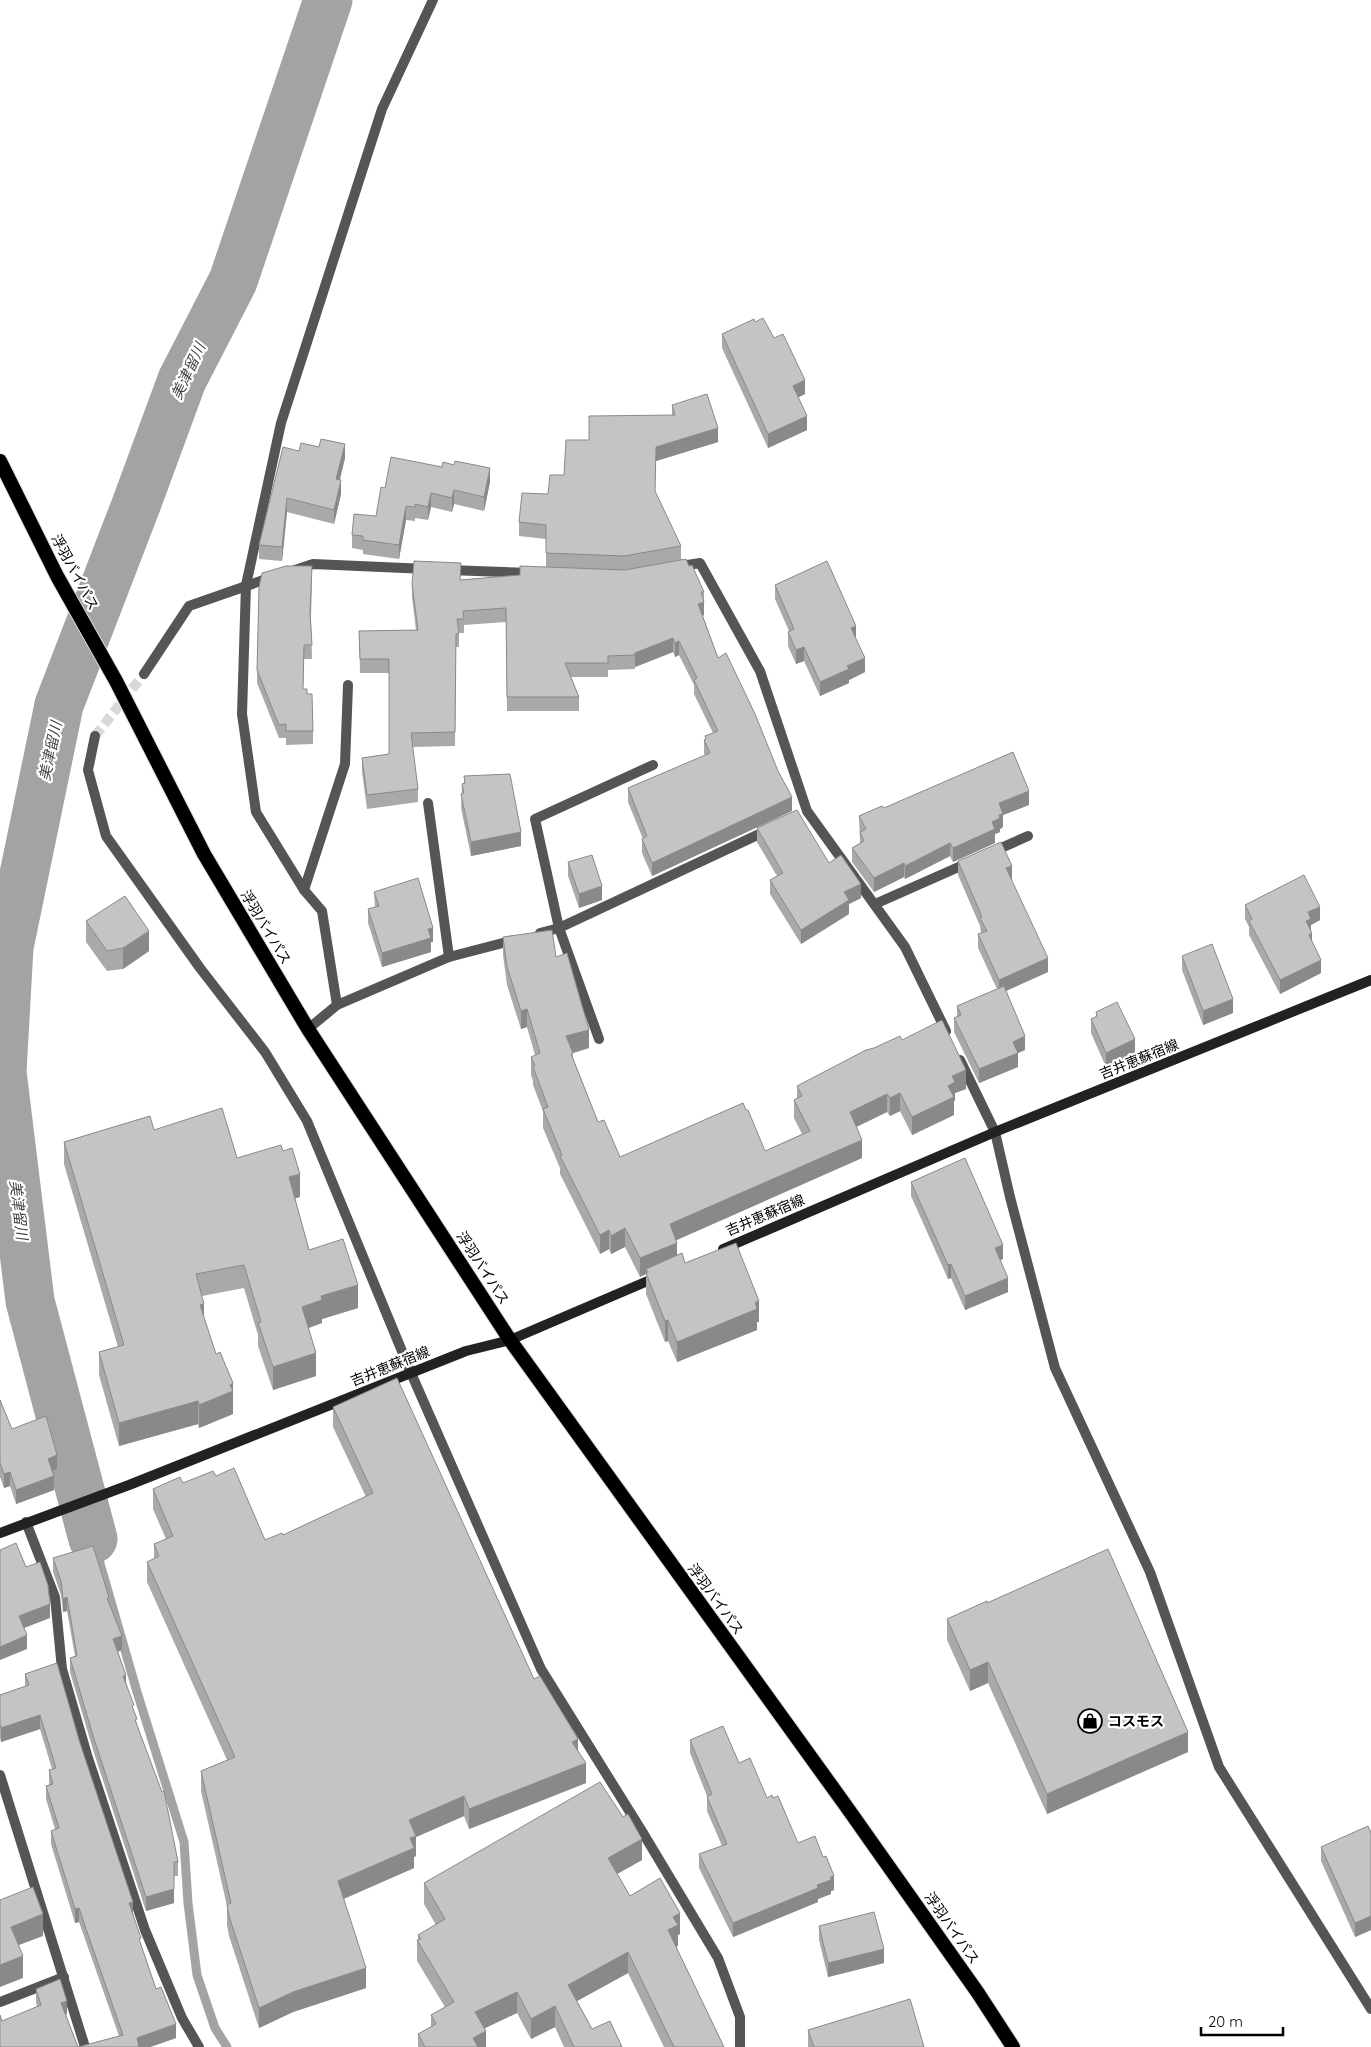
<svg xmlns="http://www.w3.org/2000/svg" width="1371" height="2047" font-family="Quicksand,'Noto Sans JP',sans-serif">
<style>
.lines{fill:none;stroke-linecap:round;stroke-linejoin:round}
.stream{stroke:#a3a3a3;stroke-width:9}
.river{stroke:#a3a3a3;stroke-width:49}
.minor-tunnel{stroke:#d9d9d9;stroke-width:10;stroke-dasharray:10 5;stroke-linecap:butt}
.trunk-casing{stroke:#dbdbdb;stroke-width:16}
.minor{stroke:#555;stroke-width:10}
.secondary{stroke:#222;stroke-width:10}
.trunk{stroke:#000;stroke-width:14}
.wall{fill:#a9a9a9}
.shaded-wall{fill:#898989}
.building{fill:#c4c4c4;stroke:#898989}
.labels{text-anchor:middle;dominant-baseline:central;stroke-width:4.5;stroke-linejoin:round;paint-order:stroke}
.street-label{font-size:14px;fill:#000;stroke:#fff}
.poi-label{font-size:14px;font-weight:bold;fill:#000;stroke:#fff;text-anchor:start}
.water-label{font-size:15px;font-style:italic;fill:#444;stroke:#fff}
</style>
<rect width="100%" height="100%" fill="#fff"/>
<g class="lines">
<path class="stream" d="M93,1539L137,1692L184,1842L188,1903L197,1975L215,2028L227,2047"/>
<path class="river" d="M93,1539L30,1301L2,1072L9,947L59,705L136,505L182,380L233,281L328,0"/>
<path class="minor-tunnel" d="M95,736L144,674"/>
<g class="trunk-casing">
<path id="trunk" d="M0,461L57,576L116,681L204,854L308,1029L510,1340L846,1806L978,1993L1013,2047"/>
</g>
<g class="minor">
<path d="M675,567L700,563L760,671L807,811L905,947L946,1031"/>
<path d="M295,570L313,564L427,569"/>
<path d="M449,570L532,573"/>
<path d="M144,674L189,606L272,577"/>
<path d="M95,736L88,770L106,836L200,968L265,1052L307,1121L411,1373L541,1669L643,1833L718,1958L740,2017V2047"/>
<path d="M428,803L449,957"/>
<path d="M992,852L1028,836"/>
<path d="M304,890L345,764L348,685"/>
<path d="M875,904L970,862"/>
<path d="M540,933L559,928L768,830"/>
<path d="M337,1005L449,957L514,940"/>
<path d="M308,1029L337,1005L322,911L304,890L256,812L242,714L246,585L281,423L382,109L433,0"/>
<path d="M599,1039L559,928L535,819L653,765"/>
<path d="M960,1060L995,1132L1010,1197L1055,1368L1150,1572L1219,1767L1371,2009"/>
<path d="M26,1522L55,1597L62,1669L87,1755L145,1930L182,2018L199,2047"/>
<path d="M0,1775L85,2047"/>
<path d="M0,2002L64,1977"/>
</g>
<g class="secondary">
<path d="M723,1249L995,1132L1371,980"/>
<path d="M0,1533L129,1485L466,1351L510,1340L657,1277"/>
</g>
<use href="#trunk" class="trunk"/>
</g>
<g class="wall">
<path d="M755,322L805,394L798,397L807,430L768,448L722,348V334Z"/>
<path d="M672,405L718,442L656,461L655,492L681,546V559L689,566L704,592V615L703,616L718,658L792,811L652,876L642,853V839H643L628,802V788L705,756L704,753V740L705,739V736L713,733L694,694V685L679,655L675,657L673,652L635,667V669L608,670V677H571L579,697V711H507L506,622L464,625V633H459V647H456L455,746L412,747L418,789V802L367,809L362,772V758L389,754V673H360L359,631L416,630L412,597V584L520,575L546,567V539L519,536V522L548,494L564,475L589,440L672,415Z"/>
<path d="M299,451L345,458L340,480L341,494L334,524L287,512L282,561L259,559V545Z"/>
<path d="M442,467L490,482L484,511L454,504L452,512L431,507L428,520L415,518V521L406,520L399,559L363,554V550L352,548V535L376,516L385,488Z"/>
<path d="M312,580L311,618L312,659H304L303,689L307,694L313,731V744L286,745V738H279L257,683V670Z"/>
<path d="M775,585L856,640L865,672L849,680V683L820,696L804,661L796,664L788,646V632L789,631L775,599Z"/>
<path d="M464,776L521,846L471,856L461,808L462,784L464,783Z"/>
<path d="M1029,805L1003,815V827L1000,829V832L995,834V843L953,862L950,856L905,879L904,877L874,892L852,862V848L860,843L859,816L884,808Z"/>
<path d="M757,828L829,863L861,898L849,904V914L801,944L770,894V880L777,876L757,842Z"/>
<path d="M958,861L1012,879L1011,880L1048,972L1006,991L1025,1050L1018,1053V1067L979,1083L954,1032V1018L957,1017V1006L997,989L978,948V934L981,933L980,926L958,875Z"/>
<path d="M568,862L602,900L579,908L568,876Z"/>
<path d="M374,892L433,942H431V952L382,967L368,923V909L375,907Z"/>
<path d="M1245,905L1320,920L1311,925V931L1312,942L1321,973L1280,994L1249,935V927L1245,919Z"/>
<path d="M86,921L149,951L123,969L107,971L86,942Z"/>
<path d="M503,937L556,957L589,1048L573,1053V1058L598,1122L620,1157L765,1151L802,1134L794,1118V1100L797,1098V1086L874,1048L902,1040L966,1089L955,1093V1101H954V1115L912,1135L900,1111L890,1116L887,1112L856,1127L862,1158L676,1240L677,1256L759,1322H757V1330L677,1362L668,1341L665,1342L646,1294V1274L640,1277L625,1247L611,1254L609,1249L600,1254L560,1174V1168L543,1128V1111L533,1085V1081L531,1075V1057L535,1055L527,1027L521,1029L507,985L503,955Z"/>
<path d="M1182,956L1233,1013L1203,1025L1182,970Z"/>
<path d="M1096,1012L1135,1053L1106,1067L1091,1033V1019L1096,1017Z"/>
<path d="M154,1130L237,1158L300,1197L295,1198L309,1250L358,1308L322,1319V1323L309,1328L316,1376L273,1390L258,1346V1335L244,1288L202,1296L204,1318L216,1354L233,1383V1414L199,1428L198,1424L119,1446L99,1375V1352L118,1347L64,1164V1142Z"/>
<path d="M911,1182L1003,1259L1000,1260L1008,1292L965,1310L951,1278L948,1279L911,1196Z"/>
<path d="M0,1400L12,1429L57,1469L52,1471L54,1490L16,1504L10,1486L4,1488L0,1477Z"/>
<path d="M333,1407L534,1679L578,1750L586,1783L469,1829L464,1816L416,1837V1856L414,1857V1868L344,1899L366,1988L293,2012L259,2028L229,1936L227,1925V1906L201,1791V1771L227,1760L147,1582V1562L154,1559V1544L166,1539L153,1509V1489L216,1476L265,1540L283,1535L366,1497L333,1427Z"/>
<path d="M53,1558L109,1602L122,1650L118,1652L137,1724L178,1862V1876H174V1903L146,1911L94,1753L70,1672V1658L75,1656L67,1611L63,1612L61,1595L53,1572Z"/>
<path d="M987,1603L1188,1752L1047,1814L988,1683L970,1691L947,1640V1619Z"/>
<path d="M25,1674L80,1743L133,1913L141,1947L156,1989L176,2038L150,2047H0L2,2021L37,2007L36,2002V1989L67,2014L66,2015L78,2047L119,2036L85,1939L79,1922L75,1923L51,1844V1831L55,1829L46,1799V1786L49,1785V1770L52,1769L40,1729L1,1742L0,1738V1695L25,1686Z"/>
<path d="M690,1740L739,1763L767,1798H773L798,1843L834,1890L831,1891V1894L818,1899V1902L733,1937L699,1868V1854L722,1846L707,1811V1796L690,1753Z"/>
<path d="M1371,1833V1930L1355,1937L1321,1861V1847Z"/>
<path d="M642,1860L617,1874L630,1896L680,1934L678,1935V1946L676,1947L724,2047H664L628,1973L577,2001L592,2029L622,2047H564L555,2027L531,2039L517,2013L484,2028L486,2047H418V2034L431,2027V2015L445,2007L417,1961V1940H418V1935L436,1925L424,1904V1883Z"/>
<path d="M819,1926L884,1963L828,1977L819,1940Z"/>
<path d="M808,2030L924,2047H808Z"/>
</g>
<g class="shaded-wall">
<path d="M805,380V394L793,400V386Z"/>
<path d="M807,416V430L768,448V434Z"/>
<path d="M718,428V442L656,461V447Z"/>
<path d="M345,444V458L336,493V479Z"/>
<path d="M490,468V482L484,511V497Z"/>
<path d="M341,480V494L334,524V510Z"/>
<path d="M454,490V504L452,512V498Z"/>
<path d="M431,493V507L428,520V507Z"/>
<path d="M287,498V512L282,561V547Z"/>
<path d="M406,506V520L399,559V545Z"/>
<path d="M704,602V615L698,618V604Z"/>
<path d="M856,626V640L851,628Z"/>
<path d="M673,638V652L635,667V653Z"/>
<path d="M679,641V655L675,657V643Z"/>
<path d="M804,647V661L796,664V650Z"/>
<path d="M865,658V672L849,680V683L820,696V682L847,666Z"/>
<path d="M1029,791V805L1003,815V827L1000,829V832L995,834V843L953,862V848L992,822L999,803Z"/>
<path d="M792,797V811L652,876V863Z"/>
<path d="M521,832V846L471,856V842Z"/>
<path d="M950,843V856L905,879V866Z"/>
<path d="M904,863V877L874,892V878Z"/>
<path d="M1012,866V879L1006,882V868Z"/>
<path d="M861,884V898L849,904V914L801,944V930L844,892Z"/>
<path d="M602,886V900L579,908V894Z"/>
<path d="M1320,907V920L1311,925V932L1306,921L1308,912Z"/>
<path d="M433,928V942H431V952L382,967V953L428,929Z"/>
<path d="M149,931V951L123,969V948Z"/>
<path d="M1312,933V947L1309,935Z"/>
<path d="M1048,958V972L999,994V980Z"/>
<path d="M1321,960V973L1280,994V980Z"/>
<path d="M1233,999V1013L1203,1025V1011Z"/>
<path d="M527,1009V1027L521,1029V1011Z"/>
<path d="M589,1030V1048L566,1055V1036Z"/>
<path d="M1025,1036V1050L1018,1053V1067L979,1083V1069L1013,1042Z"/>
<path d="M1135,1039V1053L1106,1067V1053Z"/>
<path d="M966,1070V1089L955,1093V1101H954V1115L912,1135V1117L948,1086L952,1076Z"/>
<path d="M900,1093V1111L890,1116V1098Z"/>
<path d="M887,1094V1112L850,1130V1112Z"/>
<path d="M862,1140V1158L670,1243V1224Z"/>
<path d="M300,1174V1197L289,1200V1177Z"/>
<path d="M625,1228V1247L611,1254V1236Z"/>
<path d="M609,1230V1249L600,1254V1235Z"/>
<path d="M677,1243V1261L646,1269V1274L640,1277V1258Z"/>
<path d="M1003,1245V1259L995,1262V1248Z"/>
<path d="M951,1264V1278L948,1279V1265Z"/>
<path d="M1008,1278V1292L965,1310V1296Z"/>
<path d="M358,1285V1308L322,1319V1323L302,1330V1307L321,1296Z"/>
<path d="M759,1301V1322H757V1330L677,1362V1342Z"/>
<path d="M204,1304V1327L200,1305Z"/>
<path d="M668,1320V1341L665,1342V1321Z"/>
<path d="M316,1353V1376L273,1390V1367Z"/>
<path d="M233,1383V1414L199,1428V1405Z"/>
<path d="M198,1401V1424L119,1446V1423Z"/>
<path d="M57,1455V1469L48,1473V1459Z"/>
<path d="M10,1472V1486L4,1488V1474Z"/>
<path d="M54,1476V1490L16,1504V1490Z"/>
<path d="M67,1597V1611L63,1612V1599Z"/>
<path d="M50,1604V1618L19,1630V1616Z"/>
<path d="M27,1635V1649L0,1660V1647Z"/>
<path d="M122,1636V1650L113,1653V1639Z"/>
<path d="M988,1662V1683L970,1691V1670Z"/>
<path d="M126,1675V1689L123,1676Z"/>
<path d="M40,1715V1729L1,1742V1728Z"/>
<path d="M1188,1732V1752L1047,1814V1794Z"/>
<path d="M578,1739V1759L572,1742Z"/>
<path d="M586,1763V1783L469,1829V1809Z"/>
<path d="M464,1796V1816L416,1837V1856L414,1857V1868L338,1901V1881L409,1820Z"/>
<path d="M642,1839V1860L608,1879V1858Z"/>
<path d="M834,1876V1890L831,1891V1894L818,1899V1902L733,1937V1923L817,1885Z"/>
<path d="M174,1889V1903L146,1911V1897Z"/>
<path d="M133,1902V1915L129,1903Z"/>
<path d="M79,1908V1922L75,1923V1909Z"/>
<path d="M680,1913V1934L678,1935V1946L668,1951V1930L673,1917Z"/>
<path d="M43,1914V1936L11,1948V1927Z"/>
<path d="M1371,1916V1930L1355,1937V1923Z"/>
<path d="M884,1949V1963L828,1977V1963Z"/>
<path d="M628,1952V1973L568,2006V1985Z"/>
<path d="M23,1956V1978L0,1987V1965Z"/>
<path d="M366,1968V1988L293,2012L259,2028V2008L293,1992Z"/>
<path d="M517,1992V2013L475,2033V2012Z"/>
<path d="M67,2001V2014L61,2017V2003Z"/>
<path d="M555,2006V2027L531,2039V2019Z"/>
<path d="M176,2024V2038L150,2047H137V2038Z"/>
<path d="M486,2031V2047H473V2038Z"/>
</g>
<g class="building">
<path d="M763,318L774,338L783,334L805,380L793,386L807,416L768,434L722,334L754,319L755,322Z"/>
<path d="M707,394L718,428L656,447L655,491L681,546L624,556L546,553V525L519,522L522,493L548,494L550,475H564L566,440H589V416L675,415L672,405Z"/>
<path d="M321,439L345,444L336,479L341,480L334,510L287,498L282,547L259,545L283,447L299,451L301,443L319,447Z"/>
<path d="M391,457L442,467L443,462L454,465L455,461L490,468L484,497L454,490L452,498L431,493L428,507L415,504V507L406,506L399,545L363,540V536L352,535L354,514L376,516L381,487L385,488Z"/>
<path d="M686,559L689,566L692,565L704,592H701L704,602L698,604L718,658L726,653L755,714L778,771L792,797L652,863L642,839L647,836L628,788L710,753L704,740L706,739L705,736L718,731L694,680L697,678L679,641L675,643L673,638L635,653V655L608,656V663H565L579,697H507L506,608L463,611L464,619H457L459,633L456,634L455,732L411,733L418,789L367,795L362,758L389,754V659H360L359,631L418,630L412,584L414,561L461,563L460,580L520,575V566L625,570Z"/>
<path d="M827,561L856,626L851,628L865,658L847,666L849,669L820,682L804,647L796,650L788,632L794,629L775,585Z"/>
<path d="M286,566H312L310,613L312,645H304L303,689H307V694H312L313,731H286V724L279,725L257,670L259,587L262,573Z"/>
<path d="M1013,752L1029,791L999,803L1003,814L999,815L1000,818L992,822L995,829L953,848L950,843L905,866L904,863L874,878L852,848L864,841L860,832L866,829L859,816L882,806L884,808Z"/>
<path d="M510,774L521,832L471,842L461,794L464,793L462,784L465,783L464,776Z"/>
<path d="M797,810L829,863L841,855L861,884L844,892L849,900L801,930L770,880L783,873L757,828Z"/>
<path d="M1001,842L1012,866L1006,868L1048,958L999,980L978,934L987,931L980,918L982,917L958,861Z"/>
<path d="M592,855L602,886L579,894L568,862Z"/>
<path d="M1304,875L1320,907L1308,912L1311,919L1306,921L1312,933L1309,935L1321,960L1280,980L1249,921L1252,919L1245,905Z"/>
<path d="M418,878L433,928L428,929L431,938L382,953L368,909L379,906L374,892Z"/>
<path d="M125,896L149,931L123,948L107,951L86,921Z"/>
<path d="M552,930L556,957L567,953L589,1030L566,1036L573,1053L571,1054L598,1122L604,1120L620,1157L743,1103L746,1110H748L765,1151L810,1131L794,1100L802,1096L797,1086L866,1050L874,1048L900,1036L902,1040L942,1020L966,1070L952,1076L955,1082L948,1086L954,1097L912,1117L900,1093L890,1098L887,1094L850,1112L862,1140L670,1224L677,1243L640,1258L625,1228L611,1236L609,1230L600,1235L560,1156L562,1155L543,1109L548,1107L533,1067L535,1066L531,1057L540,1053L527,1009L521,1011L507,967L503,937Z"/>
<path d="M1212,944L1233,999L1203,1011L1182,956Z"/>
<path d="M1004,986L1025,1036L1013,1042L1018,1053L979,1069L954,1018L961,1015L957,1006Z"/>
<path d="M1117,1002L1135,1039L1106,1053L1091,1019L1097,1016L1096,1012Z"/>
<path d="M222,1108L237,1158L281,1145L283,1151L292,1148L300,1174L289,1177L309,1250L343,1239L358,1285L321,1296L322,1300L302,1307L316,1353L273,1367L258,1323L261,1322L244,1265L196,1274L204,1304L200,1305L216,1354L220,1352L233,1383L230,1385L233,1391L199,1405L198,1401L119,1423L99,1352L124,1345L64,1142L150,1116L154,1130Z"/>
<path d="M965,1158L1003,1245L995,1248L1008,1278L965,1296L951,1264L948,1265L911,1182Z"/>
<path d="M736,1243L759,1301L755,1302L757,1309L677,1342L668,1320L665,1321L646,1273L648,1272L646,1269L682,1253L685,1263Z"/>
<path d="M397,1378L534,1679L540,1676L578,1739L572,1742L586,1763L469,1809L464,1796L409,1820L416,1836L410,1838L414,1848L338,1881L366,1968L293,1992L259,2008L229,1916L227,1905L231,1903L201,1771L235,1757L147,1562L159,1556L154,1544L173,1536L153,1489L180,1477L183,1483L213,1471L216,1476L234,1468L265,1540L282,1533L283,1535L373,1493L333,1407Z"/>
<path d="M0,1400L12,1429L46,1416L57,1455L48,1459L54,1476L16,1490L10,1472L4,1474L0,1463Z"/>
<path d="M16,1543L26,1567L40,1562L48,1585L50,1604L19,1616L27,1635L0,1647V1550Z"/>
<path d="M93,1546L109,1597L107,1598L122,1636L113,1639L126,1675L123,1676L134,1705L132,1706L137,1719L135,1720L162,1792L164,1791L178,1862H174V1889L146,1897L94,1739L70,1658L77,1656L67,1597L63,1599L61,1581L53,1558Z"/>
<path d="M1108,1549L1188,1732L1047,1794L988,1662L970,1670L947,1619L987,1601V1603Z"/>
<path d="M57,1663L80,1743L133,1902L129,1903L141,1938L139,1939L156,1989L161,1987L176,2024L137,2038L139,2047H0V2015L2,2021L41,2005L36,1989L60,1979L67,2001L61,2003L78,2047L123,2035L85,1926L79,1908L75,1909L51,1831L59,1828L46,1786L53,1784L49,1770L56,1768L40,1715L1,1728L0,1724V1695L29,1685L25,1674Z"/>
<path d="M723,1726L739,1763L750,1758L767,1798L772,1795L773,1798L778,1796L798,1843L815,1836L823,1857L826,1856L834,1876L830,1877L831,1880L817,1885L818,1888L733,1923L699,1854L727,1844L707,1797L712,1794L690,1740Z"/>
<path d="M600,1782L623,1817L628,1814L642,1839L608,1858L630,1896L660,1878L680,1913L673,1917L678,1925L668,1930L724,2047H674L628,1952L568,1985L592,2029L610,2021L622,2047H574L555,2006L531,2019L517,1992L475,2012L486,2031L473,2038L478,2047H425L418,2034L436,2024L431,2015L454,2002L417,1940L421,1939L418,1935L445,1919L424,1883Z"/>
<path d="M1368,1826L1371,1833V1916L1355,1923L1321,1847Z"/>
<path d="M33,1887L43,1914L11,1927L23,1956L0,1965V1900Z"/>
<path d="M874,1912L884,1949L828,1963L819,1926Z"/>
<path d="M910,1999L924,2047H814L808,2030Z"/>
</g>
<defs>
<g id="shop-ring" transform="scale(1.25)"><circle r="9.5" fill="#fff" stroke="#000" stroke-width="1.5"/><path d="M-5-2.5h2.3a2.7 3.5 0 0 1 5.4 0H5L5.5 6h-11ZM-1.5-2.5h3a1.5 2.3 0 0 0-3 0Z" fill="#000"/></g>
</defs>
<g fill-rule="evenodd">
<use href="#shop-ring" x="1090" y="1721"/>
</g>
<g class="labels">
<g class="street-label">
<text transform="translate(75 572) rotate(62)">浮羽バイパス</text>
<text transform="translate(266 927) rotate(59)">浮羽バイパス</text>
<text transform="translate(1139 1059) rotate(-22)">吉井恵蘇宿線</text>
<text transform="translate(765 1215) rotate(-23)">吉井恵蘇宿線</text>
<text transform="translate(483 1268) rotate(57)">浮羽バイパス</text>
<text transform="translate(390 1366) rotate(-22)">吉井恵蘇宿線</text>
<text transform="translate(716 1599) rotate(54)">浮羽バイパス</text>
<text transform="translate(952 1928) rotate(55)">浮羽バイパス</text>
</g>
<g class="poi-label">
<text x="1108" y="1721">コスモス</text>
</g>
<g class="water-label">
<text transform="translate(188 371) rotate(-65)">美津留川</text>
<text transform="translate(50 751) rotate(-78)">美津留川</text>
<text transform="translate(19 1210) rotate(83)">美津留川</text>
</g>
</g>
<path d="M1201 2027v8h82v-8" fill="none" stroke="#000000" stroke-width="2.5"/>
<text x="1208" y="2027" font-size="15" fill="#000000" stroke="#ffffff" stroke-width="4" paint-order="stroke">20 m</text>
</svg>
